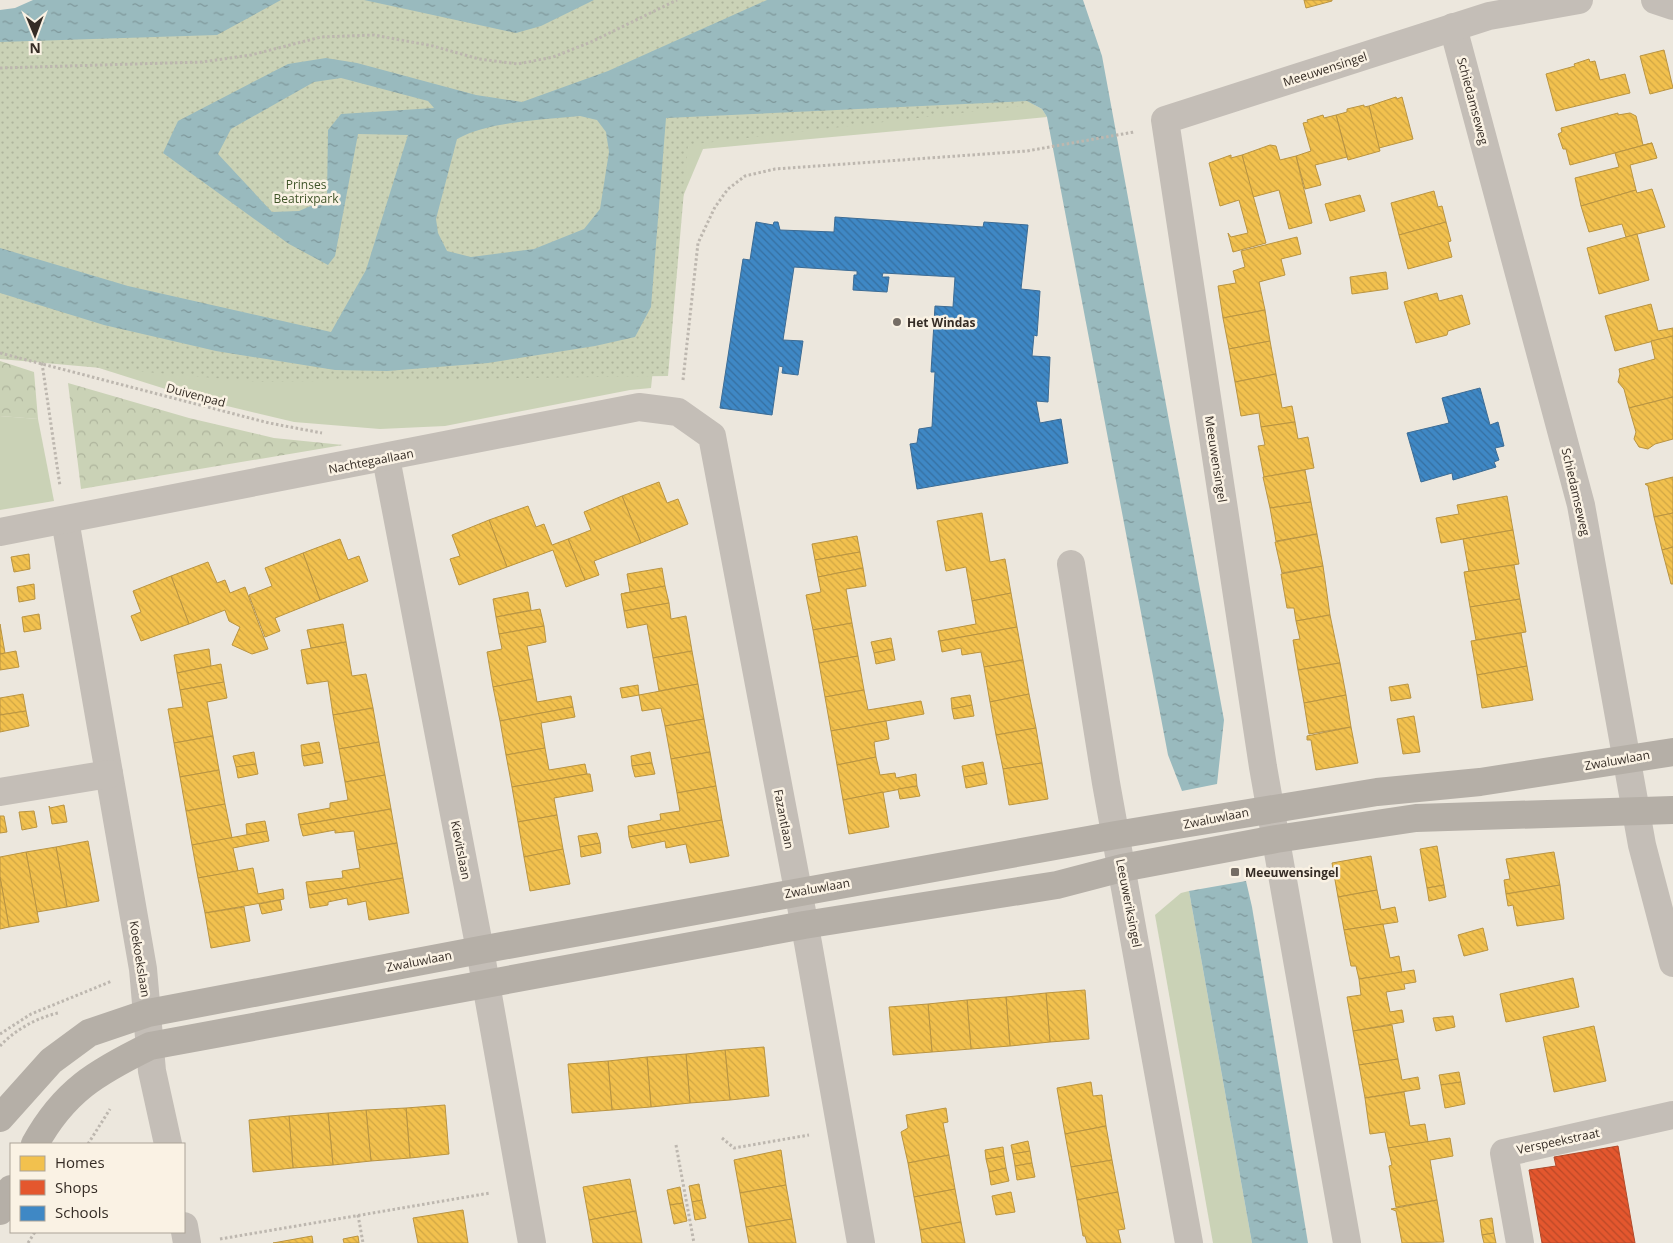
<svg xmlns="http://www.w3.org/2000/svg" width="1673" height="1243" font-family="'Open Sans',sans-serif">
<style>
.grass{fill:#cad2b6}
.forest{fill:url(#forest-crowns)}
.park{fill:url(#park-dots)}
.water{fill:url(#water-ripples);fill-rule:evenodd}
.homes{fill:url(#homes-back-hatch);stroke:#b99442}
.shops{fill:url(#shops-back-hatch);stroke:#b04a2b}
.schools{fill:url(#schools-back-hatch);stroke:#3c6c95}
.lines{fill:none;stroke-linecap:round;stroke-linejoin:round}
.path{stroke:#bdb7af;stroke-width:3;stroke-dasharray:2.5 2.5;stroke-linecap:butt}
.street{stroke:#c4beb7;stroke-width:28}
.secondary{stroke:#b5afa7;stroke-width:28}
.poi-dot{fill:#756d65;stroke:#faf2e4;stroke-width:2}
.labels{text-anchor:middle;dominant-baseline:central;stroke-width:5;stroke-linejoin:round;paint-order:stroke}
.street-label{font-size:12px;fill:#352c25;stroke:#faf2e4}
.park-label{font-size:12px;fill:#3f5428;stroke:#faf2e4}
.poi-label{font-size:12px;font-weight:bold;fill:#352c25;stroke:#faf2e4;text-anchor:start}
</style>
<defs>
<pattern id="forest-crowns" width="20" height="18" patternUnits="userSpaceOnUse" patternTransform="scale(1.25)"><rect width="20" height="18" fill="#cad2b6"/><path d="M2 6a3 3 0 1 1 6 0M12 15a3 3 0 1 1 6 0" fill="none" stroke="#aeb49c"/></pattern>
<pattern id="park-dots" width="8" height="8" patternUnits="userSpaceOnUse" patternTransform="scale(1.25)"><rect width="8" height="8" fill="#cad2b6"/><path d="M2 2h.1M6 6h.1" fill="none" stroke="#aeb49c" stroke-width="1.8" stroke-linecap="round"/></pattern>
<pattern id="water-ripples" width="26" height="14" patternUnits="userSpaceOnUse" patternTransform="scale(1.25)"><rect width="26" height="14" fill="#99babe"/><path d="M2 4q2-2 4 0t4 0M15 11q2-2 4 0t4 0" fill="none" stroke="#7e979a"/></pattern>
<pattern id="homes-back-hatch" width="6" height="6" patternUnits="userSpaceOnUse" patternTransform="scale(1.25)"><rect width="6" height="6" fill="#f2c14e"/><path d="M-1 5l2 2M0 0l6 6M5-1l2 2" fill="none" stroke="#d0a644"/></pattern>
<pattern id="shops-back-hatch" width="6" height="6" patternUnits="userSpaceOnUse" patternTransform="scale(1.25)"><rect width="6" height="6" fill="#e4572e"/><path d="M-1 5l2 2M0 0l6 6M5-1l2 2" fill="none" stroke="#ba4827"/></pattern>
<pattern id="schools-back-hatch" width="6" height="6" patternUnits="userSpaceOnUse" patternTransform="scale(1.25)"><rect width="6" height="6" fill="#3f88c5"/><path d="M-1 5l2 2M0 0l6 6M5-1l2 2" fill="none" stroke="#366fa0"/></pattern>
</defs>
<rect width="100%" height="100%" fill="#ece7dd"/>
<g class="grass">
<path d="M1027,101L1042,109L1047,117L703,149L676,213L660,302L651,388L630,390L445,426L380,429L294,422L194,398L99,368L117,327L666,118Z"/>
<path d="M0,416L38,419L54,501L0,510Z"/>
<path d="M1189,891L1252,1243H1213L1155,915L1181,893Z"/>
</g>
<g class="forest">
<path d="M0,361L34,372L38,419L0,416Z"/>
<path d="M68,383L189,418L274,438L343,445L81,489Z"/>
</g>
<path class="park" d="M140,0H1023L1054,102L688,145L668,376L260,382L0,359V19Z"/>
<g class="water">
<path d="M33,0H281L217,35L0,42V10L15,8Z"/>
<path d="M364,0H594L541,26L516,33Z"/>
<path d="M767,0H1083L1102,56L1224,720L1217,784L1182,791L1168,755L1047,117L1042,109L1027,101L666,118L651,307L635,337L595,346L488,363L387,371L335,370L216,351L104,325L0,293V248L128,286L331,332L366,270L408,135L358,134L335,256L328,265L289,244L163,153L178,121L288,64L326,58L357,63L476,95L522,102L608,71ZM341,78L428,101L434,108L341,114L328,130L327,199L299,211L272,212L218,154L231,129L314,82ZM580,116L597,120L606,132L609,152L600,209L584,229L534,249L471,257L447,251L438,233L436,219L457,139C489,121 543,120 580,116Z"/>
<path d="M1246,881L1252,907L1308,1243H1252L1189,891Z"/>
</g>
<g class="homes">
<path d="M1304,0H1332V1L1306,8Z"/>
<path d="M1664,50L1673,88L1650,94L1640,56Z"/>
<path d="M1589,59L1590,62L1595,61L1600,80L1625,74L1630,93L1556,111L1546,74L1575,66L1574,64Z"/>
<path d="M1396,97L1397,99L1402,97L1413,139L1379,148L1369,106Z"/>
<path d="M1364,105V107L1369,106L1380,151L1348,160L1336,115L1347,112V109Z"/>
<path d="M1618,113V115L1630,113L1636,116L1643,145L1652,143L1570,165L1566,149H1563L1558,134L1562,132L1561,128Z"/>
<path d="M1323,115L1324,118L1336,115L1347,157L1315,165L1321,185L1305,189L1296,156L1311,151L1303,123L1308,122L1307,120Z"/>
<path d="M1652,143L1657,158L1630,165L1636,190L1581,206L1575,178L1619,167L1615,153Z"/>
<path d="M1270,145L1276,146L1280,160L1296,156L1312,223L1289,229L1279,190L1253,197L1242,155Z"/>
<path d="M1231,155V158L1242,155L1266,243L1233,252L1228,233L1231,237L1248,233L1239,200L1220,206L1209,163Z"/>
<path d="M1652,189L1665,227L1626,237L1622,224L1589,232L1581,206L1636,190L1637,193Z"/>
<path d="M1434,191L1438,207L1442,206L1446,222L1399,235L1391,203Z"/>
<path d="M1360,195L1365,211L1330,221L1325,204Z"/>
<path d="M1446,222L1451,241L1448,242L1452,257L1408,269L1399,235Z"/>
<path d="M1637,234L1649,280L1599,294L1587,248Z"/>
<path d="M1297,237L1301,254L1281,259L1285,275L1259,282L1265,310L1223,318L1218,286L1236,283L1233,271L1245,267L1241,251Z"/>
<path d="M1386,272L1388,289L1352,294L1350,277Z"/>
<path d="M1437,293L1439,301L1462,295L1470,324L1448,331L1447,335L1416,343L1404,302Z"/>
<path d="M1651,304L1658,331L1673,328V336L1615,351L1605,316Z"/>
<path d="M1265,310L1270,341L1229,349L1223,318Z"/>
<path d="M1673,336V397L1629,408L1624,389L1618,382L1620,374L1619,369L1655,359L1651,341Z"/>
<path d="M1270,341L1276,374L1235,382L1229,349Z"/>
<path d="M1276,374L1282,408L1292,406L1295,422L1261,427L1259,413L1241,416L1235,382Z"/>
<path d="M1673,397V439L1655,444L1648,449L1639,447L1634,439L1636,432L1629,408Z"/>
<path d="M1295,422L1298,439L1308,437L1314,468L1264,477L1258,446L1265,445L1261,427Z"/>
<path d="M1305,470L1311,502L1270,508L1263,477Z"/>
<path d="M1673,477V513L1654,517L1648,486L1645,484Z"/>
<path d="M659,482L667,503L678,499L688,524L641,543L622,496Z"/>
<path d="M622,496L641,543L594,561L599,575L585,580L568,539L591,530L584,512Z"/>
<path d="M1507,496L1513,530L1441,543L1436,518L1459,514L1457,505Z"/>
<path d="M1311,502L1317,534L1276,541L1270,508Z"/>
<path d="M528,506L536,527L544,524L552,545L568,539L585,580L566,587L553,550L507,567L489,520Z"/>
<path d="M982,513L990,562L1005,559L1011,593L972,601L966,567L946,571L937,521Z"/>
<path d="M1673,513V547L1662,550L1654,517Z"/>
<path d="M489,520L507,567L459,585L450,559L460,556L452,535Z"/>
<path d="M1513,530L1519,564L1469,572L1463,539Z"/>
<path d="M1317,534L1323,566L1282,573L1275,542Z"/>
<path d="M857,536L860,552L815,560L812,544Z"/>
<path d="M340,539L348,560L359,556L368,581L320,600L303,553Z"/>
<path d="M1673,547V584H1671L1662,550Z"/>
<path d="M860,552L863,568L818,577L815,560Z"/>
<path d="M303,553L320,600L275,618L280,631L265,637L249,595L272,586L265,568Z"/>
<path d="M29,554L30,569L14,572L11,557Z"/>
<path d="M208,562L217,583L225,580L230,593L245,587L268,649L252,654L232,645L240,627L229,621L225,610L189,624L171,576Z"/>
<path d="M1514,565L1520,599L1470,607L1464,572Z"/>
<path d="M1323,566L1330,615L1296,621L1294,608H1287L1281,574Z"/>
<path d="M662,568L665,586L621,594L630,592L627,574Z"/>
<path d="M863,568L866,586L846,589L852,623L813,630L806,595L821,592L818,577Z"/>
<path d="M171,576L189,624L141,641L131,616L141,612L133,591Z"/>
<path d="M34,584L35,599L19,602L17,587Z"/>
<path d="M665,586L669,603L624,611L621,594Z"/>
<path d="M528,592L531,610L496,617L493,599Z"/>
<path d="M1011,593L1017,627L940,641L938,631L976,624L972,601Z"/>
<path d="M1520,599L1526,632L1476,640L1470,607Z"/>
<path d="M669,603L671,619L686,616L692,651L653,658L647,624L627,628L624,611Z"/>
<path d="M540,609L544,626L499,634L496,617Z"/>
<path d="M39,614L41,629L24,632L22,617Z"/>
<path d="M1330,615L1340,663L1298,670L1293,640L1300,639L1296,621Z"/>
<path d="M852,623L858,656L819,663L813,630Z"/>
<path d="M0,624L5,653L0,654Z"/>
<path d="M343,624L346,642L311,648L307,630Z"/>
<path d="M544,626L546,642L527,646L533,679L493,687L487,652L502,649L499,634Z"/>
<path d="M1017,627L1023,660L984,667L981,652L962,655L961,648L942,652L940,641Z"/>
<path d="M1521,633L1527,666L1477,675L1471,641Z"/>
<path d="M891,638L893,649L874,653L871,642Z"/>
<path d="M346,642L352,676L366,674L373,708L333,715L328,681L307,684L301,650Z"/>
<path d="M209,649L211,666L177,673L174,655Z"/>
<path d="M893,649L895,660L876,664L874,653Z"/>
<path d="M16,651L19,667L0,670V654Z"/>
<path d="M692,651L698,684L659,691L653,658Z"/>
<path d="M858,656L864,690L825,697L819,663Z"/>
<path d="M1023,660L1029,694L990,702L984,667Z"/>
<path d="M1340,663L1346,695L1304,703L1298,670Z"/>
<path d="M221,664L224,682L180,690L177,673Z"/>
<path d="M1527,666L1533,700L1482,708L1477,675Z"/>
<path d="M533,679L537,702L571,696L573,707L500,721L493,687Z"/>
<path d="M224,682L227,698L207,702L213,736L174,743L168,709L183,707L180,690Z"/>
<path d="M698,684L704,719L665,726L661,708L642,711L639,695Z"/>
<path d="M1408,684L1411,698L1391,701L1389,687Z"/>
<path d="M638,685L639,695L622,698L620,688Z"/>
<path d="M864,690L868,710L921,701L924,714L831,731L825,697Z"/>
<path d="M23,694L26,711L0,715V698Z"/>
<path d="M1029,694L1036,728L996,735L990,702Z"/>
<path d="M970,695L972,705L952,709L951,698Z"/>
<path d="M1346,695L1351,727L1309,734L1304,703Z"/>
<path d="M972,705L974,716L954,719L952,709Z"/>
<path d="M573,707L575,717L541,723L545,748L506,755L500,721Z"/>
<path d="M373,708L379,742L339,749L333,715Z"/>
<path d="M26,711L29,726L0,732V715Z"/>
<path d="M1414,716L1420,752L1403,754L1397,719Z"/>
<path d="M704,719L710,752L671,759L665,726Z"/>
<path d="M886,721L889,739L874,742L876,757L837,765L831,731Z"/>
<path d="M1351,727L1358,763L1316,770L1311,740H1307V736Z"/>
<path d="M1036,728L1042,763L1003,769L996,735Z"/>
<path d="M213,736L219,770L180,777L174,743Z"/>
<path d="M319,742L321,752L302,756L301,745Z"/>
<path d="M379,742L385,775L345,782L339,749Z"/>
<path d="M545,748L549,770L585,764L587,774L512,787L506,755Z"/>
<path d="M254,752L256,764L236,767L233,756Z"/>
<path d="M321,752L323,763L304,766L302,756Z"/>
<path d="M650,752L652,763L632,766L631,756Z"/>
<path d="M710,752L716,786L677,793L671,759Z"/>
<path d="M876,757L880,775L895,773L896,778L916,774L917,786L843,800L837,765Z"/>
<path d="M983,762L985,773L964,777L962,766Z"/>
<path d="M652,763L655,774L635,777L632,766Z"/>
<path d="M1042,763L1048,799L1009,805L1003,769Z"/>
<path d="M256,764L258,774L238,778L236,767Z"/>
<path d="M219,770L225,804L186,811L180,777Z"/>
<path d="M985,773L987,784L966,788L964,777Z"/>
<path d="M587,774H590L593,791L554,798L557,815L518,822L512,787Z"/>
<path d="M385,775L391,809L300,825L298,814L330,808V803L348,800L345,782Z"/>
<path d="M716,786L722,820L629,837L628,826L661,820L660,814L680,811L677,793Z"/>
<path d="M917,786L920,796L900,799L898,789Z"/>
<path d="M883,792L889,827L849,834L843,800Z"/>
<path d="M225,804L232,838L192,845L186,811Z"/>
<path d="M64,805L67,822L52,824L49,806L50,808Z"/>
<path d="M391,809L397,843L357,850L354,831L335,833V830L303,836L300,825Z"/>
<path d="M34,811L37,827L22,830L19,812Z"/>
<path d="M557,815L563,849L524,857L518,822Z"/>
<path d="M0,816H4L7,832L0,833Z"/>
<path d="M722,820L729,856L690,863L686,844L666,848L665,841L632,848L629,837Z"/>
<path d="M265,821L267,831L247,835L246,824Z"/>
<path d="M267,831L269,841L233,848L238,871L198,878L192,845Z"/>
<path d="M597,833L600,843L580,847L578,836Z"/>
<path d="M88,841L99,901L67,907L56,847Z"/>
<path d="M397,843L403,878L308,895L306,882L343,878L342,871L360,868L357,850Z"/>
<path d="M600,843L601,853L581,857L580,847Z"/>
<path d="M1437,846L1444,885L1427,888L1420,849Z"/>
<path d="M56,847L67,907L37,912L26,852Z"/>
<path d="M563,849L570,884L530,891L524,857Z"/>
<path d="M26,852L39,922L9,927L0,877V857Z"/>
<path d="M1554,852L1560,885L1506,894L1504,880L1510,879L1506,859Z"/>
<path d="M1371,856L1377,890L1338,897L1332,863Z"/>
<path d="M253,868L258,894L283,889L284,899L205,913L198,878Z"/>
<path d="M0,877L9,927L0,929Z"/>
<path d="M403,878L409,913L369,920L366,901L348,905L347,898L328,902V905L310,908L308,895Z"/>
<path d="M1444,885L1446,897L1429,901L1427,888Z"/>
<path d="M1560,885L1564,919L1517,926L1513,905L1508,906L1506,894Z"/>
<path d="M1377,890L1381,910L1395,907L1398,922L1344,930L1338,897Z"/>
<path d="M280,900L282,910L262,914L259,904Z"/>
<path d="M244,907L250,941L211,948L205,913Z"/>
<path d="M1383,924L1390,958L1399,956L1402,973L1359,979L1356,966H1351L1344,930Z"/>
<path d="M1483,928L1488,950L1464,956L1458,935Z"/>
<path d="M1414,970L1416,982L1404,984L1405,989L1386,992L1390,1012L1402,1010L1404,1022L1353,1031L1347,997L1361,995L1359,979Z"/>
<path d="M1573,978L1579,1007L1506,1022L1500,994Z"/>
<path d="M1085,990L1089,1039L1050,1042L1046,993Z"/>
<path d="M1046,993L1050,1042L1010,1046L1006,997Z"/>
<path d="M1006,997L1010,1046L971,1049L967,1000Z"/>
<path d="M967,1000L971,1049L932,1052L928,1004Z"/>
<path d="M928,1004L932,1052L893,1055L889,1007Z"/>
<path d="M1453,1016L1455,1027L1436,1031L1433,1018Z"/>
<path d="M1392,1025L1398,1059L1359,1065L1353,1031Z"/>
<path d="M1594,1026L1606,1081L1554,1092L1543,1037Z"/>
<path d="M764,1047L769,1096L730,1100L725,1050Z"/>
<path d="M725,1050L730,1100L690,1103L686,1054Z"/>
<path d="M686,1054L690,1103L651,1107L647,1057Z"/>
<path d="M647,1057L651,1107L612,1110L608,1061Z"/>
<path d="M1398,1059L1402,1080L1418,1077L1420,1089L1365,1098L1359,1065Z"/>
<path d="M608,1061L612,1110L572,1113L568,1064Z"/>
<path d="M1459,1072L1461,1082L1441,1085L1439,1075Z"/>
<path d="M1091,1082L1093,1096L1102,1095L1106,1126L1065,1134L1057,1088Z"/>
<path d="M1461,1082L1465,1104L1445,1108L1441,1085Z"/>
<path d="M1404,1092L1410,1126L1425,1124L1428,1142L1388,1148L1385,1132L1370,1134L1365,1098Z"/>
<path d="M445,1105L449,1154L410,1158L406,1108Z"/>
<path d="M406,1108L410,1158L371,1161L366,1110Z"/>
<path d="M946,1108L948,1122L943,1123L949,1155L908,1163L901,1132L908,1128L906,1115Z"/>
<path d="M366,1110L371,1161L333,1165L328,1113Z"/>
<path d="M328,1113L333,1165L293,1168L289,1116Z"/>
<path d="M289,1116L293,1168L253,1172L249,1120Z"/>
<path d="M1106,1126L1112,1160L1071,1167L1065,1134Z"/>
<path d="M1450,1138L1453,1156L1430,1160L1437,1200L1396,1207L1389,1166L1392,1165L1388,1148Z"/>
<path d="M1028,1141L1030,1151L1013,1154L1011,1145Z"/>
<path d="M1003,1147L1004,1156L986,1159L985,1150Z"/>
<path d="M781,1150L786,1185L740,1193L734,1160Z"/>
<path d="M1030,1151L1032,1163L1015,1166L1013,1154Z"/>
<path d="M949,1155L955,1189L914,1197L908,1163Z"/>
<path d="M1004,1156L1006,1168L989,1172L986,1159Z"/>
<path d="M1112,1160L1118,1192L1077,1200L1071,1167Z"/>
<path d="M1032,1163L1035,1177L1017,1180L1015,1166Z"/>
<path d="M1006,1168L1009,1181L991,1185L989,1172Z"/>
<path d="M630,1179L636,1211L589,1220L583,1187Z"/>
<path d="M699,1184L702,1200L692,1202L689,1186Z"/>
<path d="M786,1185L792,1219L746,1227L740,1193Z"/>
<path d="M680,1187L683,1203L670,1205L667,1190Z"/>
<path d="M955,1189L961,1222L920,1230L914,1197Z"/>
<path d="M1011,1192L1015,1212L996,1215L992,1196Z"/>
<path d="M1118,1192L1125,1229L1118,1230L1121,1243H1087L1085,1236H1083L1077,1200Z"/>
<path d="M702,1200L706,1218L695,1220L692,1202Z"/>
<path d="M1437,1200L1444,1242L1402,1243L1396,1211L1391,1209Z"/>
<path d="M683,1203L687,1221L674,1224L670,1205Z"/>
<path d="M463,1210L468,1243H418L413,1218Z"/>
<path d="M636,1211L642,1243H593L589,1220Z"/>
<path d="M1492,1218L1494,1233L1482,1235L1480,1220Z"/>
<path d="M792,1219L796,1243H749L746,1227Z"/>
<path d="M961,1222L965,1243H922L920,1230Z"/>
<path d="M1494,1233L1496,1243H1484L1482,1235Z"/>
<path d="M312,1236L313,1243H273Z"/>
<path d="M358,1236L359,1243H344L343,1239Z"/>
</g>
<path class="shops" d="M1618,1146L1635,1243H1542L1529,1170L1556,1166L1554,1157Z"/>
<g class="schools">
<path d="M835,217L983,227L984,222L1028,225L1021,289L1040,291L1037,336L1034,335L1032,356L1050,357L1048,402L1036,401L1040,423L1061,419L1068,463L917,489L910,444L917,443L919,429L932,427L935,372H931L935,306L953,307L955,277L883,273L882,277H889L887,292L853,290L854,275H857V271L794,267L783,340L803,341L798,375L782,373L783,367L779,366L772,415L720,408L743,259L750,260L756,222L773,225L774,222H778L780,230L834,232Z"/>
<path d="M1480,388L1490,425L1498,422L1504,446L1495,448L1499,460L1494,462L1496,467L1453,480L1452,473L1421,482L1407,433L1449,423L1442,398Z"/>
</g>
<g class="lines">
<g class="path">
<path d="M0,68L202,62L251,55L321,37L374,35L433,46L479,59L518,64L553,57L591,42L677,0"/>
<path d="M0,353L269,423L322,433"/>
<path d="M42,363L60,486"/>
<path d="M683,380L698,243L715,207L728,189L745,176L775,169L1027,151L1134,132"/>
<path d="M0,1034L31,1014L112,981"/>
<path d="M0,1046C15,1030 36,1018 58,1013"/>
<path d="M722,1138L734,1148L809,1135"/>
<path d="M88,1144L110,1109"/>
<path d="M676,1145L694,1243"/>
<path d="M358,1215L363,1243"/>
<path d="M220,1239L490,1193"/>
<path d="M28,1243L35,1232"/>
</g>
<g class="street">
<path d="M1655,0L1673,6"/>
<path d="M1453,27L1581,505L1642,845L1673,963"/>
<path d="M386,458L480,950L532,1243"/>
<path d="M65,520L143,969L152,1071L168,1144"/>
<path d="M0,532L639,407L678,412L712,436L808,943L861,1243"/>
<path d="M1071,564L1106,783L1189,1243"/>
<path d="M0,792L109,774"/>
<path d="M184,1226L187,1243"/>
<path d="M1347,1243L1263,767L1165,120L1489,16L1579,0"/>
<path d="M1520,1243L1504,1153L1673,1115"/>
</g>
<g class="secondary">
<path d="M0,1118L51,1061L89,1033L148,1013L480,950L1116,835L1377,792L1480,782L1673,752"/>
<path d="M35,1144C64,1091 97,1072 150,1046L804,925L1057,885L1122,868L1276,839L1416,818L1673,810"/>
<path d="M0,1211L11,1189"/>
</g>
</g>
<g class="poi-dot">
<circle cx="897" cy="322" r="5"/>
<rect x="1230" y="867" width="10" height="10" rx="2.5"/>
</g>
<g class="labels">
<g class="street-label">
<text transform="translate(1325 69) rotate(-18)">Meeuwensingel</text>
<text transform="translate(1473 101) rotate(75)">Schiedamseweg</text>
<text transform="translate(196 395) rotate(15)">Duivenpad</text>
<text transform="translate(1216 459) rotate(81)">Meeuwensingel</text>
<text transform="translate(371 461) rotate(-11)">Nachtegaallaan</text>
<text transform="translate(1576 492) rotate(77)">Schiedamseweg</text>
<text transform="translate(1617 760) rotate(-10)">Zwaluwlaan</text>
<text transform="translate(1216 818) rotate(-11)">Zwaluwlaan</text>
<text transform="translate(784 819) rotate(79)">Fazantlaan</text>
<text transform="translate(461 850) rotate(79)">Kievitslaan</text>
<text transform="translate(817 888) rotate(-10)">Zwaluwlaan</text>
<text transform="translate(1129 903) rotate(79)">Leeuweriksingel</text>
<text transform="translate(140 959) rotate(81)">Koekoekslaan</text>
<text transform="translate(419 961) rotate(-11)">Zwaluwlaan</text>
<text transform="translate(1558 1141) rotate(-12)">Verspeekstraat</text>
</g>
<g class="park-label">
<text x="306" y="184">Prinses<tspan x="306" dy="14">Beatrixpark</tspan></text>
</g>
<g class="poi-label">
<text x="907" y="322">Het Windas</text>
<text x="1245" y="872">Meeuwensingel</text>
</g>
</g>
<rect x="10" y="1143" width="175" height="90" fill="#faf2e4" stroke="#aba398"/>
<rect x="20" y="1156" width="25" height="15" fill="#f2c14e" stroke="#aba398"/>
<text x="55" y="1168" font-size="15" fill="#352c25">Homes</text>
<rect x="20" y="1180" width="25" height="15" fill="#e4572e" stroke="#aba398"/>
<text x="55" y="1193" font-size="15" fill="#352c25">Shops</text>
<rect x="20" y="1206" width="25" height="15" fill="#3f88c5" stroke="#aba398"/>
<text x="55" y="1218" font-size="15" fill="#352c25">Schools</text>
<g transform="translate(35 35) rotate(179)" stroke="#faf2e4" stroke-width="4" paint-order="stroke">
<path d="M0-4L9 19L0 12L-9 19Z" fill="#352c25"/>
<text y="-8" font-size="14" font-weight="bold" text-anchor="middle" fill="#352c25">N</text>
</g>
</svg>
